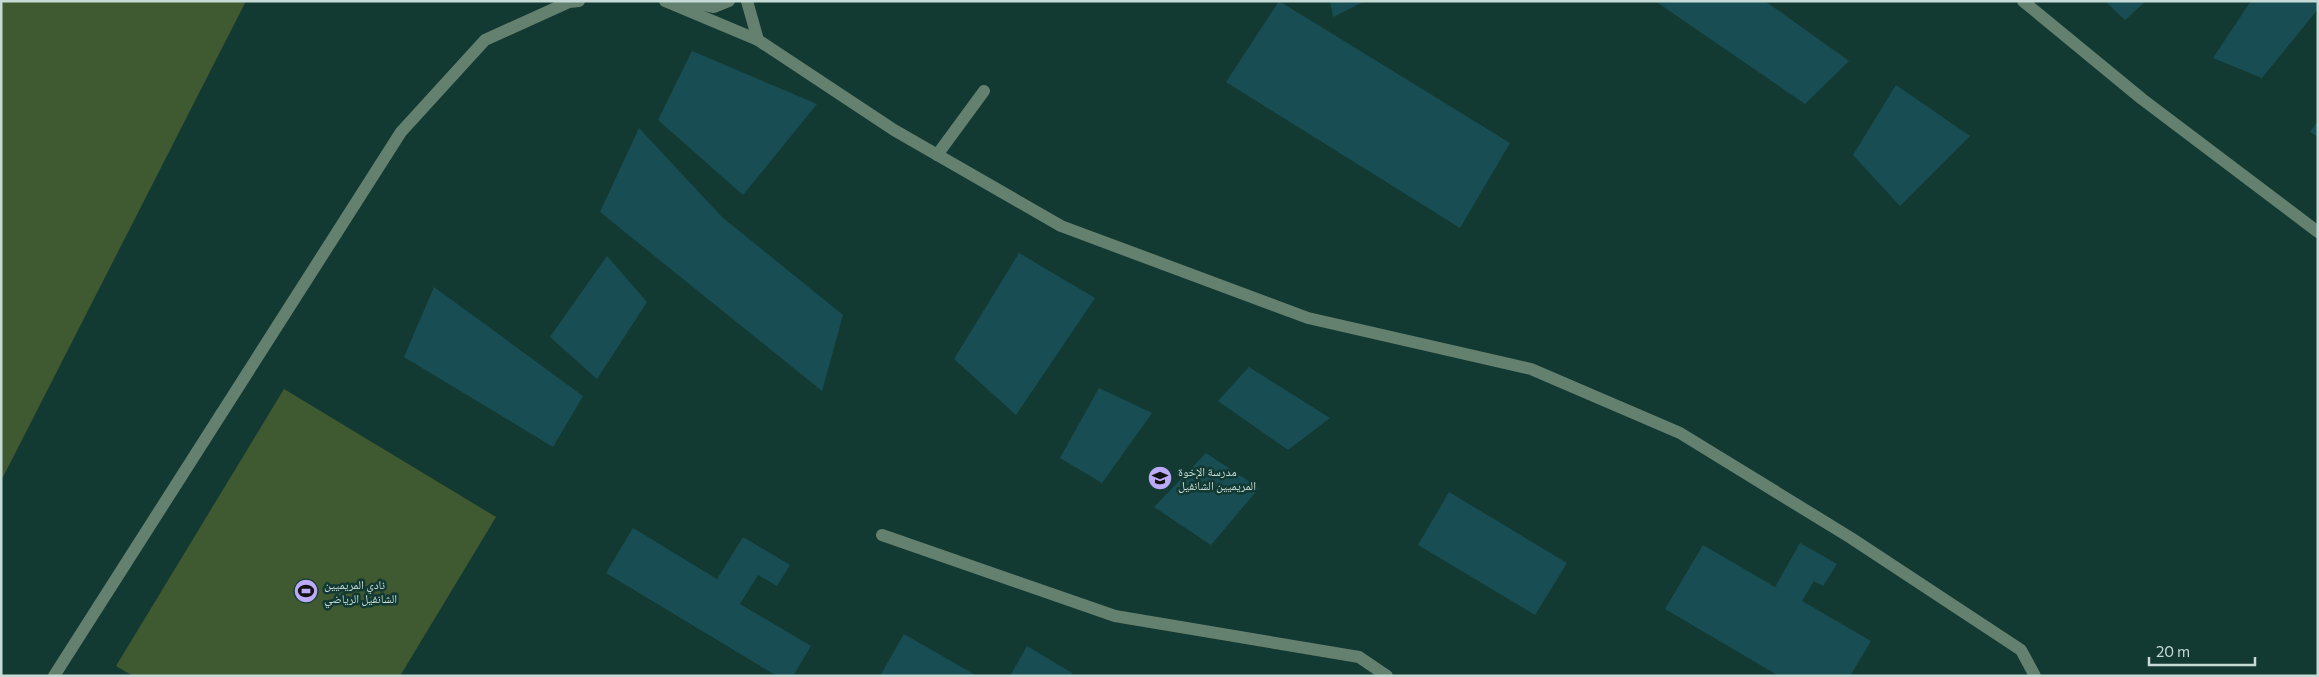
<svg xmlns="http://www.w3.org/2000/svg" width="2319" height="677" font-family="Commissioner,'Noto Naskh Arabic',sans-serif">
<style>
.green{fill:#3f5931}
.building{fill:#184e53}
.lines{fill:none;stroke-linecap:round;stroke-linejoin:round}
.minor{stroke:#64816f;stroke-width:12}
.labels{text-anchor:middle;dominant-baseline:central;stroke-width:5;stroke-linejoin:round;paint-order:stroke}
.poi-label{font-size:12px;fill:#c7dbd6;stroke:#133933;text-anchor:start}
</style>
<rect width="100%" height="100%" fill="#133933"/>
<g class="green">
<path d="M1,1H246L1,481Z"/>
<path d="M284,389L496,517L400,676H133L116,666Z"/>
</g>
<g class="building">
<path d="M1279,1L1510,143L1460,228L1226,82Z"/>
<path d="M1330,1H1365L1333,17Z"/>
<path d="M1655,1H1765L1849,61L1805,104Z"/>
<path d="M2105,1H2146L2125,20Z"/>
<path d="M2251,1H2318V9L2262,78L2213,58Z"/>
<path d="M692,51L817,104L743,195L658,120Z"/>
<path d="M1896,85L1970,136L1900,206L1853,155Z"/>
<path d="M2318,121V137L2310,132Z"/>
<path d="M639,128L722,217L843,315L822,391L600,212Z"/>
<path d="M1019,253L1095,298L1016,415L954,359Z"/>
<path d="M607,256L647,302L597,379L550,337Z"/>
<path d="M434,287L583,396L553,447L404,357Z"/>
<path d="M1249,367L1330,418L1288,450L1218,401Z"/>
<path d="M1099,388L1152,413L1102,483L1060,458Z"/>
<path d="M1206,453L1259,488L1211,545L1154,507Z"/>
<path d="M1449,492L1567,563L1535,615L1418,545Z"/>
<path d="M633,528L717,579L743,537L790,565L777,586L758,575L740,604L811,646L793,676H777L606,573Z"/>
<path d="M1800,543L1837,564L1823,586L1814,581L1802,601L1871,641L1850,676H1779L1665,609L1703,545L1775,587Z"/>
<path d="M904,634L977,676H880Z"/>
<path d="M1027,646L1072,673L1071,676H1010Z"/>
</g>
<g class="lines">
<g class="minor">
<path d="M665,1L758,40"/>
<path d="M685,1L714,7L729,1"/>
<path d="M747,1L758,40L894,130L1061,226L1308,318L1531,369L1680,433L1851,538L2021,650L2035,676"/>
<path d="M2023,1L2142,99L2318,232"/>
<path d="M937,155L984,91"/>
<path d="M882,535L1115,616L1359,657L1387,676"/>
<path d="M54,676L401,132L485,40L569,2L579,1"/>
</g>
</g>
<defs>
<g id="university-disc" transform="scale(1.25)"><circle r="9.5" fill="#bbaaf6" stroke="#133933"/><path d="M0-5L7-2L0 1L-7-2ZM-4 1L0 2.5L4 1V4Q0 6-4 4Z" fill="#111"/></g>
<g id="stadium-disc" transform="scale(1.25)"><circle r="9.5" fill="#bbaaf6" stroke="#133933"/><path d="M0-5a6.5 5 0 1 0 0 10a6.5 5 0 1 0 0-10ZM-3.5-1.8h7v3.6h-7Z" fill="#111"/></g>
</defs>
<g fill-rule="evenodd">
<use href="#university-disc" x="1160" y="478"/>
<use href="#stadium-disc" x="306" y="591"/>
</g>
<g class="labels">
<g class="poi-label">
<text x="1178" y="471">مدرسة الإخوة<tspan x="1178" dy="14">المريميين الشانفيل</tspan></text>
<text x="324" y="584">نادي المريميين<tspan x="324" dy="14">الشانفيل الرياضي</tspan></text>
</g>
</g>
<rect width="2319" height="677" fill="none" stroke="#c7dbd6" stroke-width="5"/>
<path d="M2149 657v8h106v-8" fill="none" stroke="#c7dbd6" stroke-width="2.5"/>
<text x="2156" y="657" font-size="15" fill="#c7dbd6" stroke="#133933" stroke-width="4" paint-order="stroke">20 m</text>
</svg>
